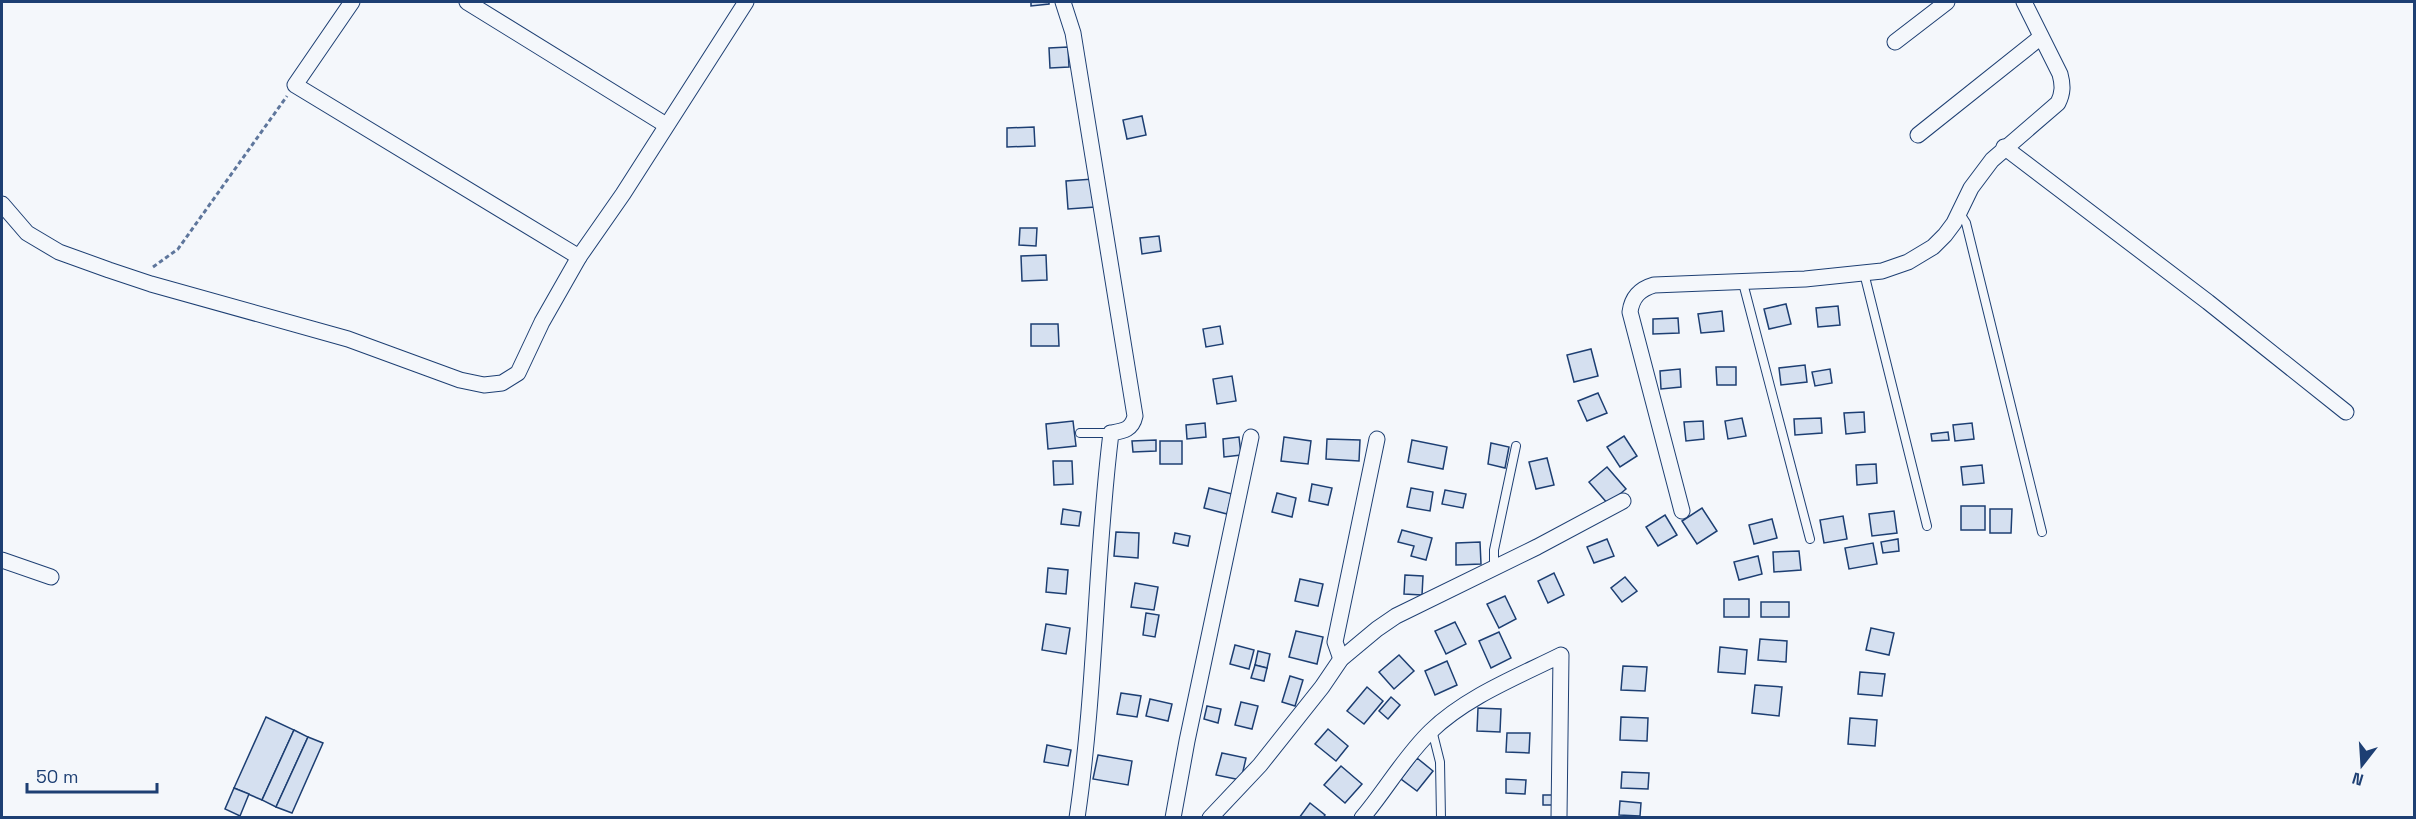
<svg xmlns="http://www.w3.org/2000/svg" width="2416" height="819" font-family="'Space Grotesk',sans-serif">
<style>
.building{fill:#d5e0f0;stroke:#1d3f73;stroke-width:1.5}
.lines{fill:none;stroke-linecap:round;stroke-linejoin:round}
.lane-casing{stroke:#1d3f73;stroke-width:10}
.street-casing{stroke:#1d3f73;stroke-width:17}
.path{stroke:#5e769c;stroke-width:3;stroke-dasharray:4.5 3;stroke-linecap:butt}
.lane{stroke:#f4f7fb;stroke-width:8}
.street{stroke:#f4f7fb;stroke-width:15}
</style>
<rect width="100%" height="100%" fill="#f4f7fb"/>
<g class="building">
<path d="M1031,2H1049V4L1031,6Z"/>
<path d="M1068,47L1069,67L1050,68L1049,48Z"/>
<path d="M1142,116L1146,135L1127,139L1123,120Z"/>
<path d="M1034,127L1035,146L1007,147V128Z"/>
<path d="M1093,179L1095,207L1068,209L1066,181Z"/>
<path d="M1020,228H1037L1036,246L1019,245Z"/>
<path d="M1159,236L1161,251L1142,254L1140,238Z"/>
<path d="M1046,255L1047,280L1022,281L1021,256Z"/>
<path d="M1786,304L1791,324L1769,329L1764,309Z"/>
<path d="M1838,306L1840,325L1818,327L1816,308Z"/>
<path d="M1722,311L1724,331L1701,333L1698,314Z"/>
<path d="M1678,318L1679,333L1653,334V319Z"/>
<path d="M1031,324H1058L1059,346H1031Z"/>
<path d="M1220,326L1223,344L1206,347L1203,329Z"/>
<path d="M1591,349L1598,376L1574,382L1567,355Z"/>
<path d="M1805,365L1807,382L1781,385L1779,368Z"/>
<path d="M1716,367H1736V385H1717Z"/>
<path d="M1680,369L1681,387L1661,389L1660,371Z"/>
<path d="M1830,369L1832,383L1815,386L1812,372Z"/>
<path d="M1232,376L1236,401L1217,404L1213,379Z"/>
<path d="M1598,393L1607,413L1587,421L1578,401Z"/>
<path d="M1864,412L1865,432L1846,434L1844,413Z"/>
<path d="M1742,418L1746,436L1728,439L1725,421Z"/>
<path d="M1821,418L1822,433L1795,435L1794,419Z"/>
<path d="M1073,421L1076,446L1048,449L1046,424Z"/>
<path d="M1703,421L1704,439L1686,441L1684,422Z"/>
<path d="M1205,423L1206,437L1187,439L1186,425Z"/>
<path d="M1972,423L1974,439L1955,441L1953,425Z"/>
<path d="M1948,432L1949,440L1932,441L1931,434Z"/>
<path d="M1624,436L1637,456L1620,467L1607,447Z"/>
<path d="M1239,437L1241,455L1224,457L1223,439Z"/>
<path d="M1284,437L1311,441L1308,464L1281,461Z"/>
<path d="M1327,439L1360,440L1359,461L1326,459Z"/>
<path d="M1156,440V451L1133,452L1132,441Z"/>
<path d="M1412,440L1447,447L1443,469L1408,462Z"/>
<rect x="1160" y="441" width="22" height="23"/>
<path d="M1491,443L1509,447L1505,468L1488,464Z"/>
<path d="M1547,458L1554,485L1536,489L1529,462Z"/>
<path d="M1053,461H1072L1073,484L1054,485Z"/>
<path d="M1876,464L1877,483L1857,485L1856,465Z"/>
<path d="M1982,465L1984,483L1963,485L1961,467Z"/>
<path d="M1607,467L1626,489L1608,504L1589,482Z"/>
<path d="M1312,484L1332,488L1328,505L1309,501Z"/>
<path d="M1209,488L1232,494L1227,514L1204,508Z"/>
<path d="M1411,488L1433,492L1430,511L1407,507Z"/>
<path d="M1445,490L1466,494L1463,508L1442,504Z"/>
<path d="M1277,493L1296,498L1292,517L1272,512Z"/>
<rect x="1961" y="506" width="24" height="24"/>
<path d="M1702,508L1717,531L1697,544L1682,521Z"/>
<path d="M1063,509L1081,512L1079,526L1061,524Z"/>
<path d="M1990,509H2012L2011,533H1990Z"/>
<path d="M1894,511L1897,533L1872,536L1869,514Z"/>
<path d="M1665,515L1677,535L1658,546L1646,527Z"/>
<path d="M1843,516L1847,539L1824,543L1820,520Z"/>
<path d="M1772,519L1777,538L1754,544L1749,525Z"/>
<path d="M1402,530L1432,538L1426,560L1411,556L1414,546L1398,542Z"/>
<path d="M1116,532L1139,533L1138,558L1114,556Z"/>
<path d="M1175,533L1190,536L1188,546L1173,543Z"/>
<path d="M1607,539L1614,556L1594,563L1587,547Z"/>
<path d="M1898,539L1899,551L1883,553L1881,542Z"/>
<path d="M1480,542L1481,564L1456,565V543Z"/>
<path d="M1873,543L1877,564L1849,569L1845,548Z"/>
<path d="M1799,551L1801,570L1774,572L1773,552Z"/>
<path d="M1758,556L1762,574L1739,580L1734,562Z"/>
<path d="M1048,568L1068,570L1066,594L1046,592Z"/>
<path d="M1554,573L1564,595L1548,603L1538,581Z"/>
<path d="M1405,575L1423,576L1422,595L1404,594Z"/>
<path d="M1625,577L1637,591L1622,602L1611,588Z"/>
<path d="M1300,579L1323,584L1318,606L1295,601Z"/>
<path d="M1135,583L1158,587L1154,610L1131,607Z"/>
<path d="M1505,596L1516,619L1499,628L1487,604Z"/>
<rect x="1724" y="599" width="25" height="18"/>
<rect x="1761" y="602" width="28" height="15"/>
<path d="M1146,613L1159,615L1155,637L1143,635Z"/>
<path d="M1455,622L1466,644L1446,654L1435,631Z"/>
<path d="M1046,624L1070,628L1066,654L1042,650Z"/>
<path d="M1871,628L1894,633L1889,655L1866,650Z"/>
<path d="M1296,631L1323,637L1317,664L1289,657Z"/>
<path d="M1499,632L1511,658L1491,668L1479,641Z"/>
<path d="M1760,639L1787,641L1786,662L1758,660Z"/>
<path d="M1235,645L1254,650L1249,669L1230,664Z"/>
<path d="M1720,647L1747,650L1745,674L1718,672Z"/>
<path d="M1258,651L1270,654L1267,668L1255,665Z"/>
<path d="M1399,655L1414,671L1394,689L1379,672Z"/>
<path d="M1447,661L1457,685L1435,695L1425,671Z"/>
<path d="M1255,665L1267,668L1264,681L1251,678Z"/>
<path d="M1623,666L1647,667L1645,691L1621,690Z"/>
<path d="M1860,672L1885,674L1882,696L1858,694Z"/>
<path d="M1290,676L1303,680L1295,706L1282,702Z"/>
<path d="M1755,685L1782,687L1779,716L1752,713Z"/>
<path d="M1367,687L1383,701L1364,724L1347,711Z"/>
<path d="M1121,693L1141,696L1137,717L1117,714Z"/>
<path d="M1391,697L1400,705L1388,719L1379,711Z"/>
<path d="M1150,699L1172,704L1168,721L1146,716Z"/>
<path d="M1241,702L1258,706L1252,729L1235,725Z"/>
<path d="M1207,706L1221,709L1218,723L1204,719Z"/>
<path d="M1478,708L1501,709L1500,732L1477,731Z"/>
<path d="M266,717L294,730L262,800L234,788Z"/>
<path d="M1621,717L1648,718L1647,741L1620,740Z"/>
<path d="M1850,718L1877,720L1875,746L1848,744Z"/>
<path d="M1328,729L1348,746L1336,761L1315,744Z"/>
<path d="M294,730L308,737L276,807L262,800Z"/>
<path d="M1507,733H1530L1529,753L1506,752Z"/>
<path d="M308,737L323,743L292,813L276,807Z"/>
<path d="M1047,745L1071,750L1068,766L1044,762Z"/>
<path d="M1222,753L1246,758L1241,780L1216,775Z"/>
<path d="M1098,755L1132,761L1128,785L1093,779Z"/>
<path d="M1417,758L1433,771L1417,791L1401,779Z"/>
<path d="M1341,766L1362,784L1345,803L1324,785Z"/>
<path d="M1622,772L1649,773L1648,789L1621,788Z"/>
<path d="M1506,779L1526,780L1525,794L1506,793Z"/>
<path d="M234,788L249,794L240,816L225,809Z"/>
<rect x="1543" y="795" width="12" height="10"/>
<path d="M1620,801L1641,803L1640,816L1619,815Z"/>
<path d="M1310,803L1325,815L1323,818H1299Z"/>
</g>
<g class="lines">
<g class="lane-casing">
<g id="lane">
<path d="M1959,212L1966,223L2042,532"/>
<path d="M1864,273L1927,526"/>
<path d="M1743,283L1810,539"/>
<path d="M1080,433H1111"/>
<path d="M1494,567V550L1516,446"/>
<path d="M1432,730L1440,762L1441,818"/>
</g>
</g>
<g class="street-casing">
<g id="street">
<path d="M352,2L295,85L579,257"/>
<path d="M467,2L666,125"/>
<path d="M1063,2L1073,33L1135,416C1132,430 1123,431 1111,433C1095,561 1096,690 1077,818"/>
<path d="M1895,42L1947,2"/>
<path d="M1918,135L2041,37"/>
<path d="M2004,147L2208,302L2346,412"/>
<path d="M2,204L27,233L59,252L109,270L151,284L348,339L460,380L484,385L502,383L518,373L542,322L579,257L623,194L746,2"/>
<path d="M1682,511L1630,312C1632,297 1640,289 1654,285L1805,279L1882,271L1908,262L1933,247L1945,235L1954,223L1971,188L1992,160L2058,103C2063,93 2063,85 2060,74L2024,2"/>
<path d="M2,560L51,577"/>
<path d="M1341,659L1335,642L1377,439"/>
<path d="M1173,818L1187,741L1251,437"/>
<path d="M1210,818L1260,765L1322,687L1341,659L1377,629L1396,616L1537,547L1623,501"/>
<path d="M1362,818C1386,790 1404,757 1431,731C1466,697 1517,677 1561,655L1559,818"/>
</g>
</g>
<path class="path" d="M153,267L178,249L287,96"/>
<use href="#lane" class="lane"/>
<use href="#street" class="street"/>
</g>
<rect width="2416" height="819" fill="none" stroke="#1d3f73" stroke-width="6"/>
<g transform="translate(2362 765) rotate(197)" stroke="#f4f7fb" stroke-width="4.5" paint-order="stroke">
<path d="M0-4.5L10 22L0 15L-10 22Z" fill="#1d3f73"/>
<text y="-9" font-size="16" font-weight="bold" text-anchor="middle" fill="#1d3f73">N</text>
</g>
<path d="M27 783v9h130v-9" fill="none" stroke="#1d3f73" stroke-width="3"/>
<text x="36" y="783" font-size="18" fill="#1d3f73" stroke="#f4f7fb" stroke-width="4.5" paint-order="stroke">50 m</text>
</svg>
